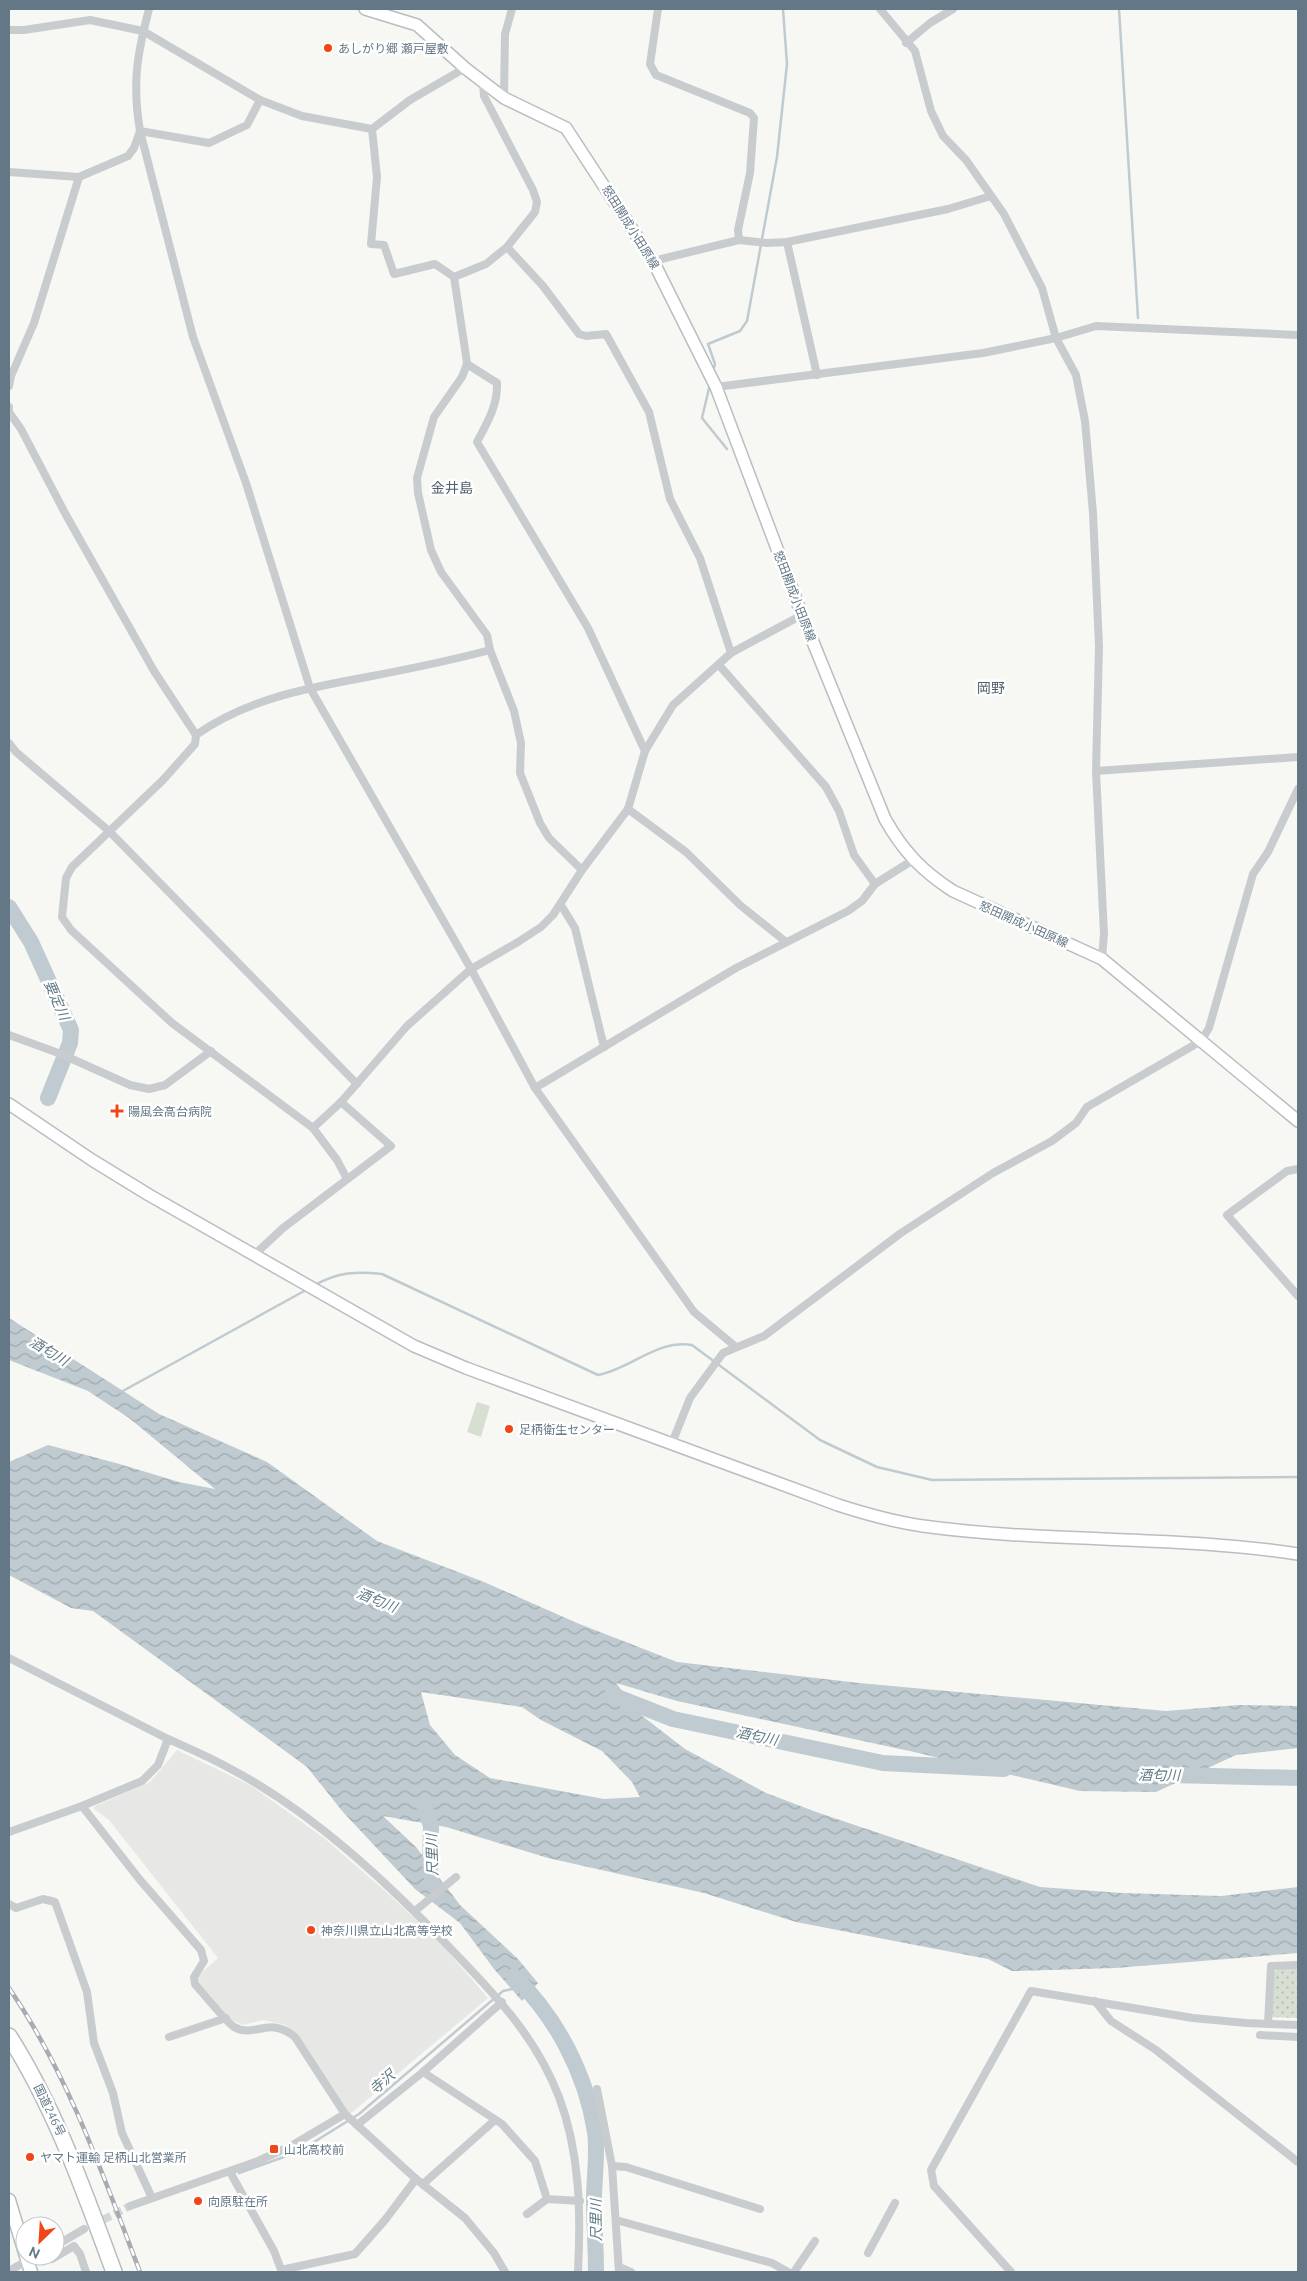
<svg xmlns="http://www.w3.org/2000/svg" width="1307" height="2281" font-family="Ubuntu,'Noto Sans JP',sans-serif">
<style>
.built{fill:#e7e8e6}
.green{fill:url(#green-dots)}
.pitch{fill:#d7dfd3}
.water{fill:url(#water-waves);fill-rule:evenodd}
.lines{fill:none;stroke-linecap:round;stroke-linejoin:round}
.stream{stroke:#bfcbd0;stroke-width:2.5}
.river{stroke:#bfcbd0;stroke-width:16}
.street-tunnel{stroke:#d2d7d8;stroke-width:8;stroke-dasharray:8 4;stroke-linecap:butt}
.secondary-casing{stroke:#b8bec2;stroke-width:14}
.primary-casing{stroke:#b9bdc0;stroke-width:15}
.highway-casing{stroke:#b8bcbf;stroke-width:18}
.street{stroke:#c9cccf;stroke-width:8}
.secondary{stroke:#fff;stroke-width:11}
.primary{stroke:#fff;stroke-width:12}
.highway{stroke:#fff;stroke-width:15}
.rail-casing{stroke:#a6acb2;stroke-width:4.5}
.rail{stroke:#fff;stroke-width:2.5;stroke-dasharray:8;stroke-linecap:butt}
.poi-dot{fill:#f14718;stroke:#fff;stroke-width:2}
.labels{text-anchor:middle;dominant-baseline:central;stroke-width:5;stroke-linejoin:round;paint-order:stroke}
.poi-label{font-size:12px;fill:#637786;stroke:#fff;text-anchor:start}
.street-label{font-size:12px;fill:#637786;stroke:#fff}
.neighbourhood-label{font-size:14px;fill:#51606b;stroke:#fff}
.water-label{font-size:14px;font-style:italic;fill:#5f7a83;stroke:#fff}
</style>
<defs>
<pattern id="green-dots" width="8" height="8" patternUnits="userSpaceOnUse" patternTransform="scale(1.25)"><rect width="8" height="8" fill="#d7dfd3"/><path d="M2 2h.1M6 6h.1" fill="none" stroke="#b2bab1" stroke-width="1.8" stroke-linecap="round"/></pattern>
<pattern id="water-waves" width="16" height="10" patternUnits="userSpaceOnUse" patternTransform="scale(1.25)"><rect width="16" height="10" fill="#bfcbd0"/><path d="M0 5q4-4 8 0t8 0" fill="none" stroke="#9faaae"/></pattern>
</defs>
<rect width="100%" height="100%" fill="#f7f7f3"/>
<path class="built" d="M177,1750L250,1785L324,1838L384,1890L439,1941L488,1998L350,2114L293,2031L285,2025L263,2020L243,2025L229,2019L200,1983L198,1976L218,1958L109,1820L94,1809L95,1806L150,1782Z"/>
<path class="green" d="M1298,1968V2018L1272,2017L1273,1974L1277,1969Z"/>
<path class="pitch" d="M477,1402L490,1406L481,1437L467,1432Z"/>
<path class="water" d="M9,1318L159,1414L267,1462L377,1541L484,1582L577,1623L677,1662L859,1683L1166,1711L1239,1705L1298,1706V1748L1236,1755L1156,1792L1080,1791L914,1752L677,1701L616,1683L641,1715L685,1749L766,1793L819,1813L1040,1887L1122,1893L1221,1896L1298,1887V1953L1116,1968L1012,1971L988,1959L796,1922L704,1893L548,1858L446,1827L383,1816L416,1847L460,1905L518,1959L538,1983L522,2001L494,1969L460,1923L415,1889L343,1812L307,1767L93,1611L71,1608L9,1575V1462L48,1445L116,1463L179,1482L215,1489L129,1418L88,1391L9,1360ZM421,1692L522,1707L541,1720L602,1751L632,1782L640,1797L604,1799L490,1778L455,1755L430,1725Z"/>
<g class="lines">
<g class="stream">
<path d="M1119,9L1138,318"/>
<path d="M713,371L715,364L708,344L740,331L747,321L777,157L787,64L783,9"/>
<path d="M710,384L702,418L727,449"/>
<path d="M315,1285C338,1272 357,1271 382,1274L598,1375C631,1369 657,1339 692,1345L820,1440L877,1467L932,1480L1298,1477"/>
<path d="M121,1392L306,1290"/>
<path d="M239,2173L298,2152L359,2114L503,1991L512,1989"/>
</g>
<g class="river">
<path d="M9,907L31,942L71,1030L70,1043L48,1098"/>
<path d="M612,1695L673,1719L883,1763L1004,1769"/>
<path d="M1171,1775L1298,1778"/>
<path d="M424,1805L431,1826L430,1871L434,1886"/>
<path d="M514,1976C556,2017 586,2073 595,2132C598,2153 594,2178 594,2200C594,2224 596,2248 596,2272"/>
</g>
<path class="street-tunnel" d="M93,2225L130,2206"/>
<g class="secondary-casing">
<g id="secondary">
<path d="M365,9L417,25L465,68L504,98L566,128L653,261L716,387L802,615L885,819C903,851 922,871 953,891L1102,959L1298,1121"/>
<path d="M9,1104L92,1160L149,1195L414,1346L466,1368L838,1505C866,1514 894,1522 923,1526C1047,1543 1174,1535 1298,1554"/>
</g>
</g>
<g class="primary-casing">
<g id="primary">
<path d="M9,2200L25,2253"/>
<path d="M26,2256L31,2272"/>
</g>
</g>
<g class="highway-casing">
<path id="highway" d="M9,2036C56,2110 84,2191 114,2272"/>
</g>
<g class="street">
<path d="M149,9C137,55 132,83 140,131L193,337L246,483L310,688L471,969L535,1088L694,1312L736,1347"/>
<path d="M658,9L650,64L656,75L750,113L754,118L750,173L738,230L739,240"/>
<path d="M880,9L915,51L931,111L943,136L966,160L1004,214L1042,288L1056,338L1076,375L1085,421L1093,513L1099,646L1096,771L1104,934L1102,959"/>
<path d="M9,30H24L90,20L143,31L260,100"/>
<path d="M906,43L930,23L953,9"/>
<path d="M504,98L505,34L512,9"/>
<path d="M372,129L377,177L371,244L384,245L394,274L435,264L454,277L466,356L467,364L462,377L434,417L417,478L418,493L431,550L441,572L487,635L490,650L514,711L521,743L520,773L540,823L549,838L582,870"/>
<path d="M140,131L209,143L247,125L260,100L302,116L372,129L410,100L465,68"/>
<path d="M9,172L79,177L128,156L134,148L140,131"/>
<path d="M787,242L817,375"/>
<path d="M507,247L543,286L579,334L586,336L606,334L649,412L670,499L700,558L731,653"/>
<path d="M653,261L739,240L767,243L787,242L948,209L991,196"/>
<path d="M454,277L486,264L507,247L535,212L537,202L533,190L484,96L483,83"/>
<path d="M467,364L497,383C498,405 487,423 477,442L588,628L645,751"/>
<path d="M9,386L11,376L34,323L79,177"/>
<path d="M716,387L983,353L1056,338L1096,326L1298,335"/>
<path d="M9,407V412L21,429L66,515L154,671L196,735L195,744L163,780L72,867L66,878L62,917L71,930L172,1023L313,1128L341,1102L407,1026L471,969L518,942L541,927L553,915L582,870L628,809L645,751L673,705L731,653L802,615"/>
<path d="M719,665L826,787L839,811L854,855L875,884"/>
<path d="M196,735C247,699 307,688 367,677C409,669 449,661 490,650"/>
<path d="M9,743L16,752L109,831L357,1084"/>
<path d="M1096,771L1298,757"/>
<path d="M628,809L686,852L740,905L786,942"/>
<path d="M561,905L575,928L604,1047"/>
<path d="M9,1035L61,1054L130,1085L149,1089L165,1085L211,1051"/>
<path d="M535,1088L736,968L848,911L862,901L875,884L913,860"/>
<path d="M313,1128L337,1160L347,1179"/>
<path d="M1298,1169L1287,1171L1227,1215L1298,1296"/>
<path d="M254,1255L283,1228L391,1146L341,1102"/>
<path d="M672,1443L690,1398L723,1353L764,1336L901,1233L993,1173L1052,1141L1076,1123L1087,1107L1201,1041L1209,1028L1253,874L1268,852L1298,789"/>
<path d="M9,1658L168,1739L158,1765L142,1781L82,1806L9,1832"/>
<path d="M168,1739C188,1748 209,1757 229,1768C313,1812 389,1884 453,1951C497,1997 536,2037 559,2097C580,2153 581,2213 578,2272"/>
<path d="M82,1806L140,1880L201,1950L204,1961L194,1977L195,1984C202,1992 227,2023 234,2027C255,2039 268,2015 295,2037L345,2114L416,2179L465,2218L494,2253L505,2272"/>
<path d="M9,1904L16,1908L43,1899L55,1902L87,1992L94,2043L113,2093L122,2133L152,2198"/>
<path d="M415,1911L456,1877"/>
<path d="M1095,2001L1111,2021L1156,2050L1298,2162"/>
<path d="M1268,2024L1271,1966L1298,1965"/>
<path d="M1260,2035L1298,2037"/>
<path d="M169,2037L226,2018"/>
<path d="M423,2072L502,2124L535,2161L547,2199"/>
<path d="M597,2089L612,2166L619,2272"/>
<path d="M357,2125L423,2072L502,2002"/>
<path d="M612,2166L626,2167L760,2209"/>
<path d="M230,2172L274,2251L282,2272"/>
<path d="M423,2184L495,2120"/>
<path d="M130,2206L258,2161L291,2146L345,2114"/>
<path d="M527,2214L547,2199L580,2201"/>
<path d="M616,2220L772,2263L788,2272"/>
<path d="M55,2246L84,2229"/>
<path d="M868,2253L895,2203"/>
<path d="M50,2256L52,2259L74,2246L80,2254L86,2272"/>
<path d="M619,2267L631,2272"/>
<path d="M281,2270L355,2254L385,2220L416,2179"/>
<path d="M9,2271L35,2256"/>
<path d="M794,2272L815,2241"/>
<path d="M1011,2272L934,2186L931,2170L1031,1991L1193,2018L1246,2023L1298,2025"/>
</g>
<use href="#secondary" class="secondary"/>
<use href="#primary" class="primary"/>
<use href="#highway" class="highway"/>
<g class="rail-casing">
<path id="rail" d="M9,1988C68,2074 103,2175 140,2272"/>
</g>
<use href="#rail" class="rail"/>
</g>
<g class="poi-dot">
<circle cx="328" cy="48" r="5"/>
<path d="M114.5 1103.5h5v5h5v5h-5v5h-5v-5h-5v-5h5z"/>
<circle cx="509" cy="1429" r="5"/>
<circle cx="311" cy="1930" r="5"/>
<rect x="269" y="2144" width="10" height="10" rx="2.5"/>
<circle cx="30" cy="2157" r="5"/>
<circle cx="198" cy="2201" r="5"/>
</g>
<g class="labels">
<g class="poi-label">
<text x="338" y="48">あしがり郷 瀬戸屋敷</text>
<text x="128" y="1111">陽風会高台病院</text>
<text x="519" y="1429">足柄衛生センター</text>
<text x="321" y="1930">神奈川県立山北高等学校</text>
<text x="284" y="2149">山北高校前</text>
<text x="40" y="2157">ヤマト運輸 足柄山北営業所</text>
<text x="208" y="2201">向原駐在所</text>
</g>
<g class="street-label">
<text transform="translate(631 227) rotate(58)">怒田開成小田原線</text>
<text transform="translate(795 596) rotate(69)">怒田開成小田原線</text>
<text transform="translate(1024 924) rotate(24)">怒田開成小田原線</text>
<text transform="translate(50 2110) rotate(64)">国道246号</text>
</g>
<g class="neighbourhood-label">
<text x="452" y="488">金井島</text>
<text x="991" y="688">岡野</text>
</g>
<g class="water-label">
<text transform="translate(57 1000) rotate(66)">要定川</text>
<text transform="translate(49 1351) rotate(31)">酒匂川</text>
<text transform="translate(377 1600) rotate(22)">酒匂川</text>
<text transform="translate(757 1736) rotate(12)">酒匂川</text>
<text transform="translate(1159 1775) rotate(1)">酒匂川</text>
<text transform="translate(432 1855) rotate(-92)">尺里川</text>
<text transform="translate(382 2082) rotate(-41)">寺沢</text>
<text transform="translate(596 2220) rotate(-91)">尺里川</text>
</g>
</g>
<rect width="1307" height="2281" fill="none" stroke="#637786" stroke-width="20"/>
<g transform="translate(40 2241) rotate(205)"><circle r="24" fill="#ffffff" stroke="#c1c9cf"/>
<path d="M0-4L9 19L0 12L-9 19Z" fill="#f14718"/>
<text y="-8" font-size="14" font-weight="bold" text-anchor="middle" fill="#637786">N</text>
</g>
</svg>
